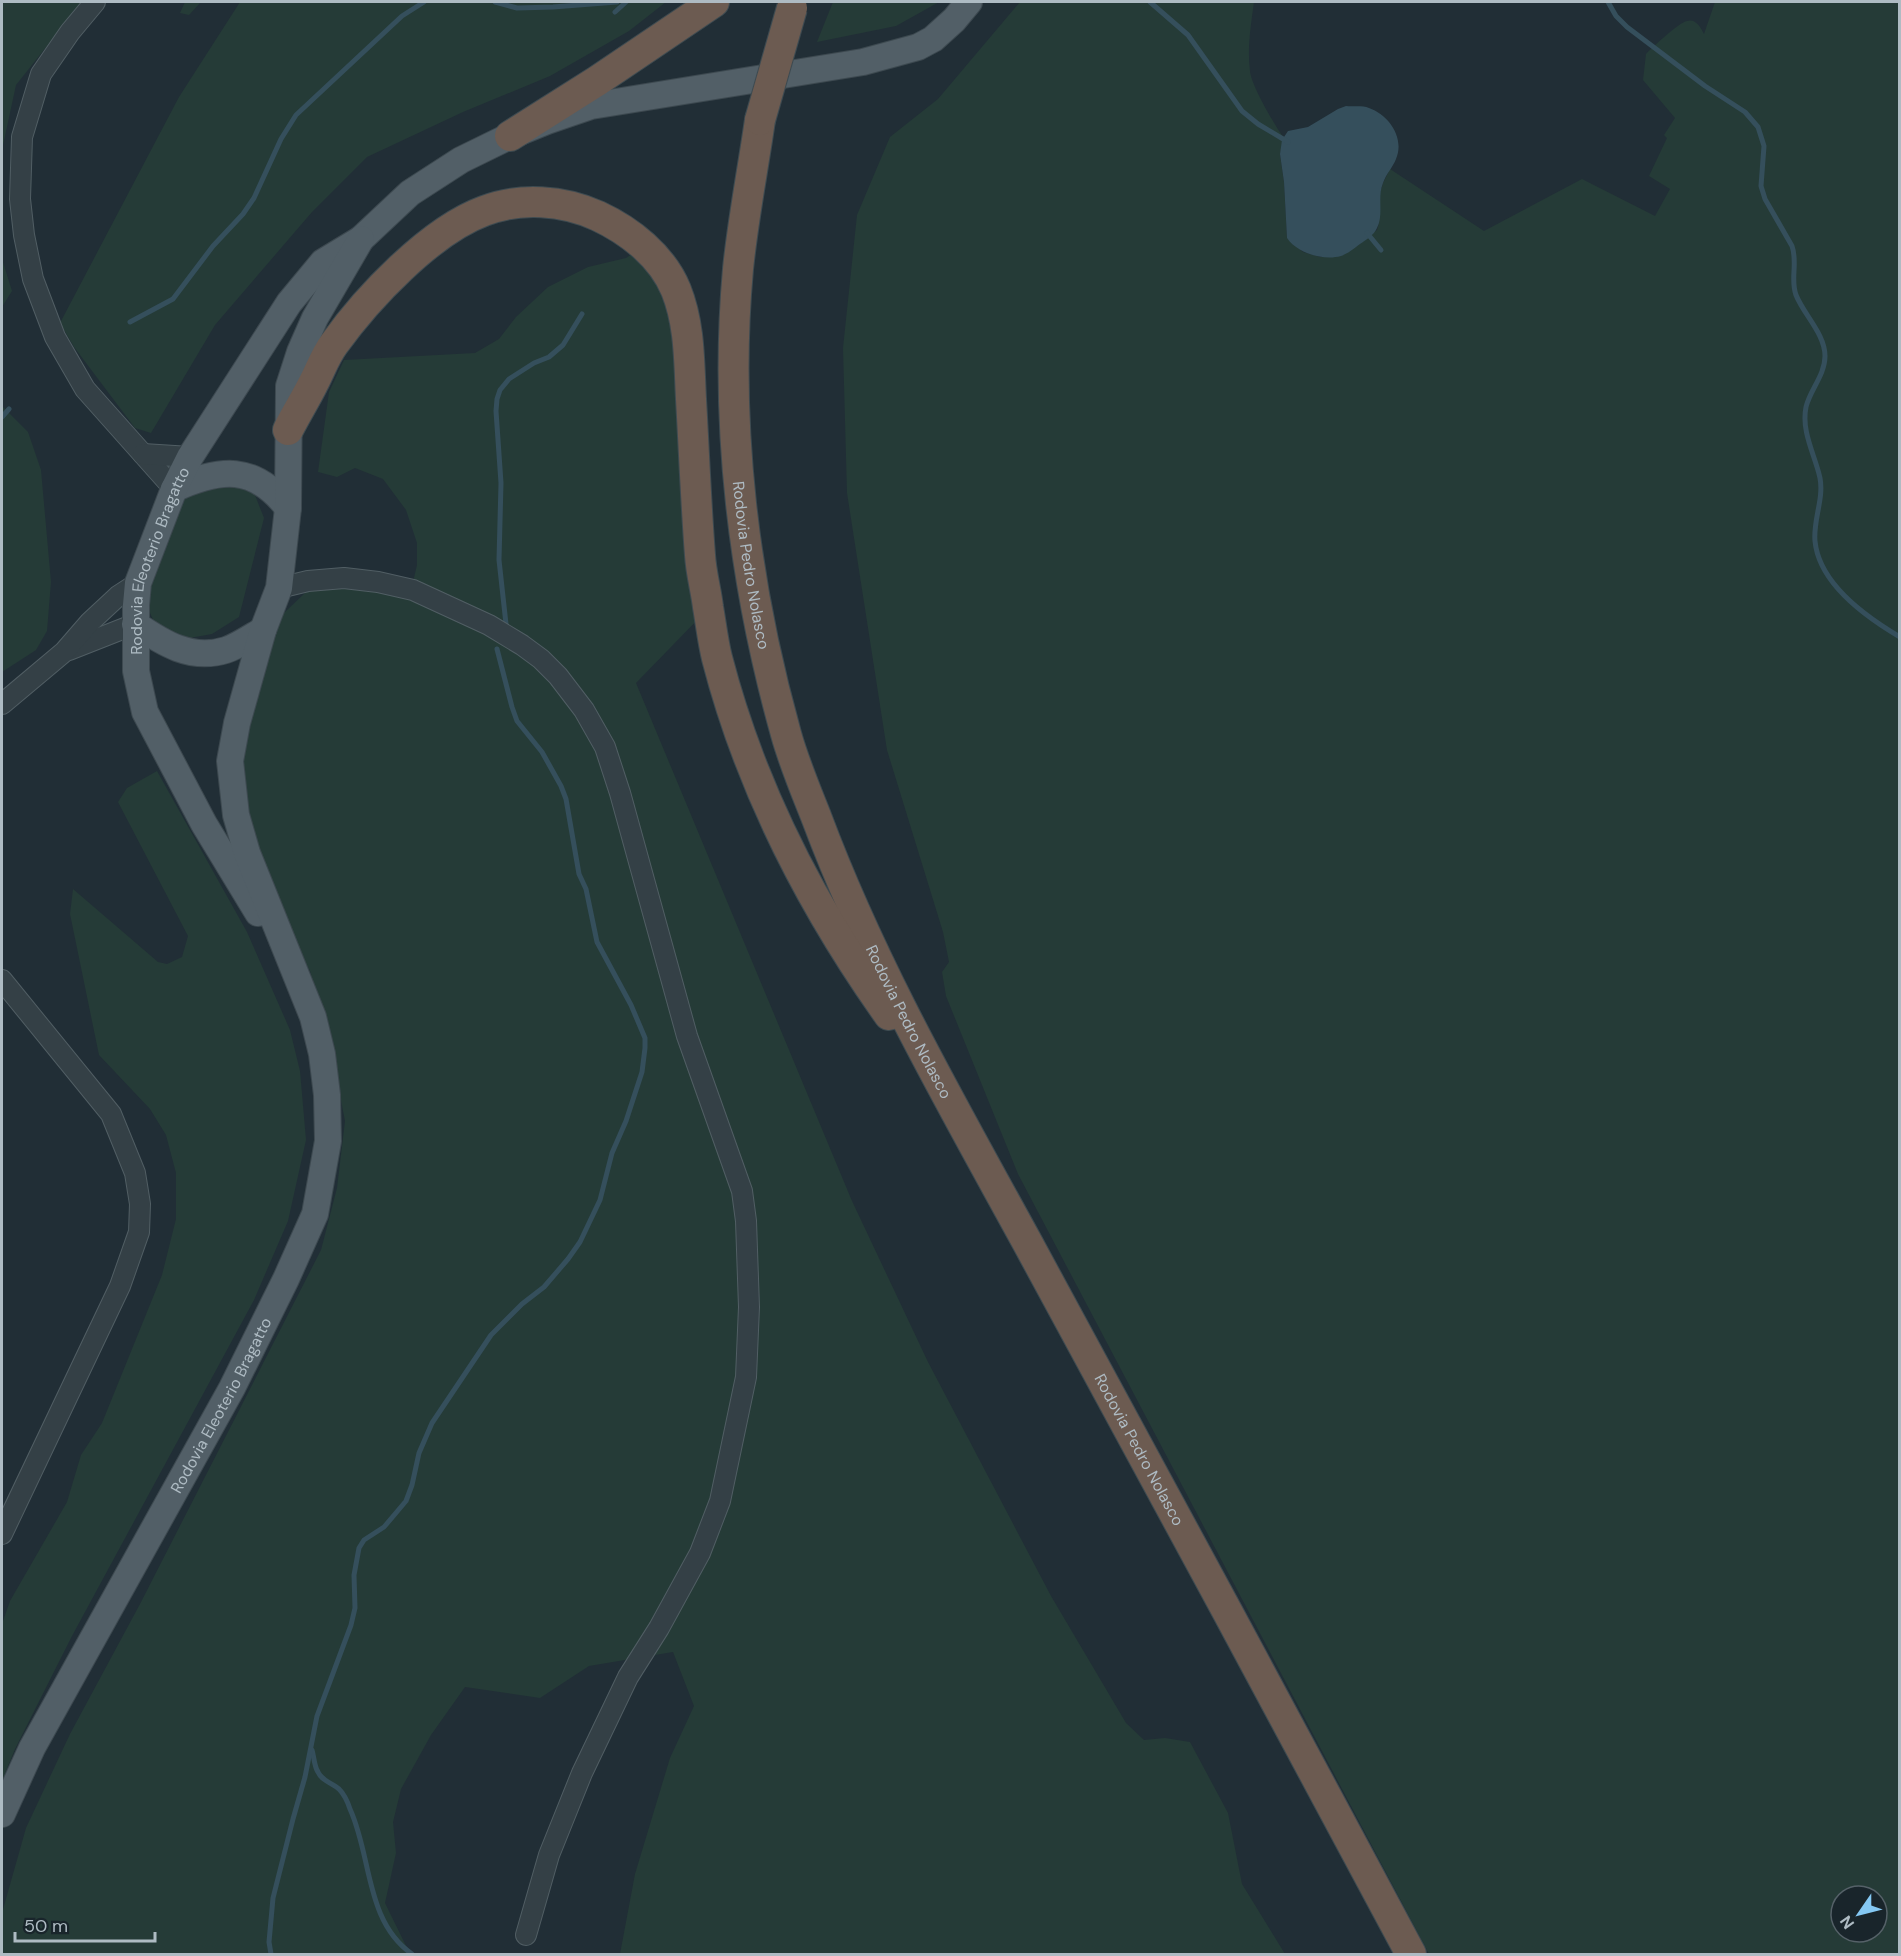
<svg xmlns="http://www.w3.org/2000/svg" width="1901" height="1956" font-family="'DM Sans',sans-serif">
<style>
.green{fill:#253b37;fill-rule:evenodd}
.water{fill:#354f5c}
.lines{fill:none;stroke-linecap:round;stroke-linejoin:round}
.stream{stroke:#354f5c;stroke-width:5}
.minor-casing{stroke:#515e64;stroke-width:22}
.major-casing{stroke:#3d4950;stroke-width:28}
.highway-casing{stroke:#3e4b51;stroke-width:32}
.minor{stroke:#344046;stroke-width:20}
.major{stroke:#525f67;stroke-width:26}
.highway{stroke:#6c5b51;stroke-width:30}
.highway-bridge-casing{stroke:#3e4b51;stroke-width:32;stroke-linecap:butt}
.highway-bridge{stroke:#6c5b51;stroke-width:30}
.labels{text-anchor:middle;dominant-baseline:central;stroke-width:5;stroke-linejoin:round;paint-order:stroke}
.street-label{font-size:16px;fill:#aebbc3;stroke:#19252b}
</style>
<rect width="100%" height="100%" fill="#212e36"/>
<g class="green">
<path d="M2,2H82L16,85L2,150Z"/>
<path d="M185,2H201L189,15L180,13Z"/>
<path d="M240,2H666L629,31L550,76L463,112L367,157L312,212L215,325L151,433L135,428L74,347L60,323L179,97Z"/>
<path d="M833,2H939L896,26L817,42Z"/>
<path d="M1020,2H1254C1251,24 1247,49 1250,71C1251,85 1275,126 1284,138L1280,154L1284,182L1287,238L1303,252L1320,257L1340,256L1357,246L1377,230L1379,223V196L1383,183L1390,169L1484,231L1582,179L1655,216L1670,189L1649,176L1667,138L1664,135L1675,118L1643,80L1646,54C1654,46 1678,23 1687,21C1696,18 1701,28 1704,34L1715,2H1899V1954H1429L1018,1174L946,996L942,972L949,962L943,932L887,750L847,493L843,348L857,215L890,137L938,99ZM1841,1896H1877V1932H1841Z"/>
<path d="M647,244L684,329L704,613L636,683L852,1201L928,1362L1051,1596L1126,1723L1144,1740L1165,1738L1190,1742L1228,1813L1242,1884L1285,1954H620L635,1874L670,1758L694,1706L673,1652L589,1666L540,1698L465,1687L431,1735L401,1789L393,1822L396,1853L385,1903L410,1954H2V1913L26,1828L70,1734L140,1604L321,1250L337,1188L345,1121L330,1044L310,971L256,876L235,760L266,630L306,592L323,583L413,582L417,565V543L406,510L383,479L355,468L337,477L318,472L329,392L344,360L475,353L499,339L516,317L548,287L588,267L626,258Z"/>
<path d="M2,259L12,291L2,307Z"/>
<path d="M2,406L28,432L41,470L51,582L47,631L36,650L2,672Z"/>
<path d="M187,479L251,485L264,518L239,617L212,634L184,639L156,626L140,591Z"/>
<path d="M157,771L247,932L290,1030L300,1071L306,1140L288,1221L254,1300L72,1636L15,1749L2,1781V1624L10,1601L67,1502L81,1455L102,1423L162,1275L176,1219V1173L166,1135L150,1109L99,1055L70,914L73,889L158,962L167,964L182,957L188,936L118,802L127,788Z"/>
</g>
<path class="water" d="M1346,106C1353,107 1362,105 1369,108C1389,115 1405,138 1396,159C1393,167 1386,174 1383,183C1377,197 1384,215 1377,228C1374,235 1366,240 1360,244C1355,248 1347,254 1341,256C1323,261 1297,253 1287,238L1284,182L1280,154L1282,140L1288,131L1308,127L1338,109Z"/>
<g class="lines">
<g class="stream">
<path d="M495,2L517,8L553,7L617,2"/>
<path d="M1150,2L1188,35L1242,111L1258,124L1288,142"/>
<path d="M1608,2L1616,16L1627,27L1705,86L1745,112L1758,127L1764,146L1761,186L1765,199L1792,246C1798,263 1790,279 1796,295C1804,315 1825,334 1825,356C1825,375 1810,390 1806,407C1801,432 1815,455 1820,478C1824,499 1813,520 1815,541C1819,584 1866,617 1900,637"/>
<path d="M615,12L626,2"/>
<path d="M1367,233L1381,250"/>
<path d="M130,322L173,299L213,246L243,214L254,198L281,139L296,115L402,16L424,2"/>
<path d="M2,417L9,409"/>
<path d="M506,624L499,560L501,483L496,411L497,399L500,390L509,379L534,363L549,357L563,345L582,314"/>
<path d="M312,1750C314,1756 314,1766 318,1772C322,1781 332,1783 339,1789C344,1794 348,1803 350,1809C372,1857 365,1921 412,1954"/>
<path d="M271,1954L269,1942L273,1898L293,1819L305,1777L317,1716L351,1625L355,1608L354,1575L359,1548L364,1540L384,1527L406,1501L412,1485L419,1453L432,1423L491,1335L522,1304L544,1287L568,1259L580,1242L600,1200L612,1153L626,1121L642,1072L645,1048V1038L631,1005L597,942L586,889L579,874L566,799L561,786L542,752L517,721L512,707L497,649"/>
</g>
<g class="minor-casing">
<g id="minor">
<path d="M95,2L70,32L41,74L22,137L20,199L24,235L33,279L55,337L85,389L174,489"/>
<path d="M143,454L190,457"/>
<path d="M279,588L308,581L344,578L378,582L413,590L489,625L522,645L541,659L558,676L584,710L605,747L620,793L687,1036L742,1191L746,1221L749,1307L746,1377L720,1501L700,1553L659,1628L628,1677L582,1773L549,1855L526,1935"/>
<path d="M69,650L135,624"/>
<path d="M2,704L64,652L90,622L118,596L138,583"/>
<path d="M2,980L111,1114L135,1173L140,1204L139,1232L120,1286L2,1534"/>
</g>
</g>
<g class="major-casing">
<g id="major">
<path d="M174,489C220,468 254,464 288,508"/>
<path d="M135,624C163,643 191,661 226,650C238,646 251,637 263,630"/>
<path id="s1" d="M258,913L204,824L145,712L136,671V605L138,583L174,489L190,457L289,303L323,262L361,239L410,193L461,160L510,136L547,121L591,106L863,62L918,47L933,39L954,20L969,2"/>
<path id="s2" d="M2,1814L32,1748L232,1388L286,1279L315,1214L328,1141L327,1095L322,1054L313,1017L247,853L236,815L230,761L237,723L263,630L279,588L288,508L289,386L300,352L315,318L361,239"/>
</g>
</g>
<g class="highway-casing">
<g id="highway">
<path id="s3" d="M760,120C753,169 743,219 738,269C724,424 744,584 786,734C794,763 806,791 817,819C872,966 951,1103 1026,1240C1155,1478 1284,1715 1411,1954"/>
<path d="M510,136L597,81L714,2"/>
<path d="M288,430C296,414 305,400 313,384C320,371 325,356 334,344C367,298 430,231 484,211C520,197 563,200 598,216C630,231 662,256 676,290C690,325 689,362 691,399C694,451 696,504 700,555C701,573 706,590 708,607C711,624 713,642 717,658C750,786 813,908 889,1015"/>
</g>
</g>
<use href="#minor" class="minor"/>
<use href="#major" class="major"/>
<use href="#highway" class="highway"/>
<g class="highway-bridge-casing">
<path id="highway-bridge" d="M760,120L792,8"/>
</g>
<use href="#highway-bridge" class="highway-bridge"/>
</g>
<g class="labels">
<g class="street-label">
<text stroke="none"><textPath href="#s1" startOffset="387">Rodovia Eleoterio Bragatto</textPath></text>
<text stroke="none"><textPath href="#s3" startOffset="448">Rodovia Pedro Nolasco</textPath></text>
<text stroke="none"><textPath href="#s3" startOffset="934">Rodovia Pedro Nolasco</textPath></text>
<text stroke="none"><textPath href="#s2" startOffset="464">Rodovia Eleoterio Bragatto</textPath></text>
<text stroke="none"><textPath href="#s3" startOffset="1420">Rodovia Pedro Nolasco</textPath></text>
</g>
</g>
<rect width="1901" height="1956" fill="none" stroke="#aebbc3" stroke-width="6"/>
<g transform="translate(1859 1914) rotate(235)"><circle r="28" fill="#19252b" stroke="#556168" stroke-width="1.5"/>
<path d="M0-4.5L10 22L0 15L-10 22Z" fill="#84c8f3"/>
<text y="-9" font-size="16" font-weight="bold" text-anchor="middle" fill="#aebbc3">N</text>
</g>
<path d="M15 1932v9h140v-9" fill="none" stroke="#aebbc3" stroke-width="3"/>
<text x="24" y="1932" font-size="18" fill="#aebbc3" stroke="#19252b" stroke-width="4.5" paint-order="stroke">50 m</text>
</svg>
